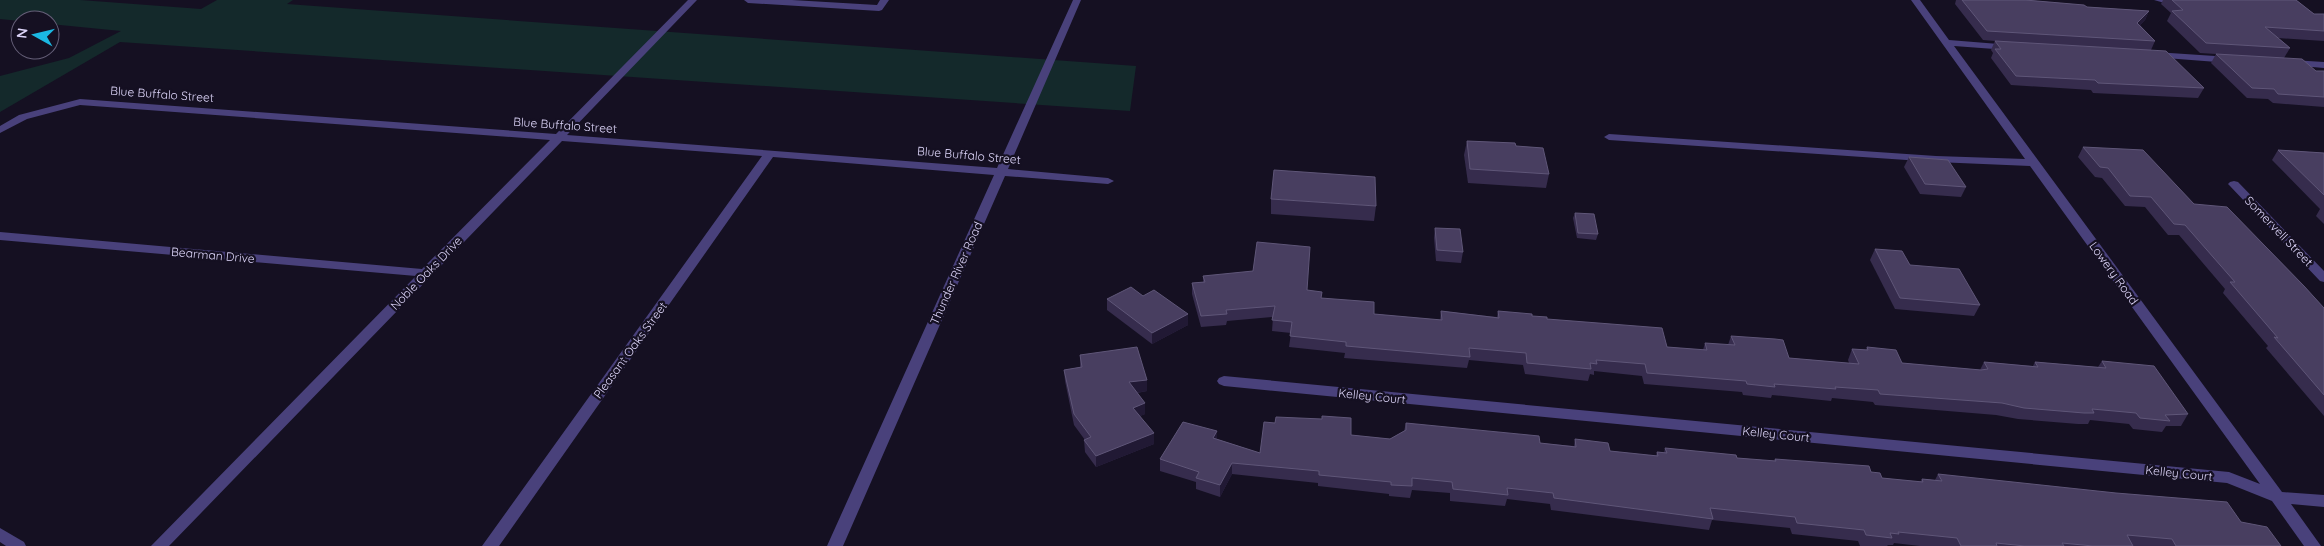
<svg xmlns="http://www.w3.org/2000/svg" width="2324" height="546" font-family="Quicksand,sans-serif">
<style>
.green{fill:#14292b}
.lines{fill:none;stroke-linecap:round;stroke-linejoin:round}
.minor{fill:#49417b;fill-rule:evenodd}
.wall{fill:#362c4d}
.shaded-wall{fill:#211934}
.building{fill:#483e60;stroke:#5f5678}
.labels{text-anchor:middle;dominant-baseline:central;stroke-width:4.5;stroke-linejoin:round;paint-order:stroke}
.street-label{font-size:12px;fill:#ded6fa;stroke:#151022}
</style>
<rect width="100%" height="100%" fill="#151022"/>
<path class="green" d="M0,0H80L201,9L217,0H293L287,4L1136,66L1130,111L120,42L0,112V76L69,58L121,31L50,24V20L20,21L0,19Z"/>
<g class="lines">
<g class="minor">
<path d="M688,0H697L567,135L997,168L1073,0H1081L1008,169L1108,178L1114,181L1108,184L1005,176L843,546H827L994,175L773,157L499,546H482L762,156L562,141L169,546H151L416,276L0,240V232L422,269L550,140L80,105L27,119L0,133V126L19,115L80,99L556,134Z"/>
<path d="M744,0H792L877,5L880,0H889L882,10L879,11L748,3Z"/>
<path d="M1911,0H1920L1949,40L2011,45L2013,47L2008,50L1954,46L2282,492L2324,495V507L2291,504L2321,546H2304L2272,501L2227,483L1224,386L1219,384L1217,381L1219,378L1224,376L2229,472L2260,484L2030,166L1936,162L1609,140L1604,137L1609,134L1936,156L2025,159Z"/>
<path d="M2154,0H2172L2173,1L2168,4Z"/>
<path d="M2155,52L2230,57L2235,60L2230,63L2152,57L2150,55Z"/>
<path d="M2292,60L2324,62V68L2289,65L2287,63Z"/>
<path d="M2234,181L2238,182L2324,271V282L2320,281L2230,186L2228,184L2230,182Z"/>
<path d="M0,528L24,542L26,546H6L0,542Z"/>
</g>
</g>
<g class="wall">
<path d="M1956,0H2025L2087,7L2149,11L2145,20L2140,25L2155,41L2151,50L2204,88L2198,98L2093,93L2091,90L2011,85L1991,58L1993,53L1991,50L1995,41L1983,40L1955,4Z"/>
<path d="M2163,0H2296L2314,14H2324V41L2278,38L2290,48L2284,58L2316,71H2324V107L2273,103L2268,99L2247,98L2211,63L2216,54L2200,53L2167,21L2171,13L2161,4Z"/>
<path d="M1467,141L1516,146L1549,174L1546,188L1468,183L1464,155Z"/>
<path d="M2083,147L2194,204L2324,308V416L2266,348L2268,346L2223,293L2225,289L2179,235H2168L2145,207L2125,206L2102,178L2095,177L2078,157Z"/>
<path d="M2278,150L2324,153V224L2316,216L2320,209L2272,160Z"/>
<path d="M1909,157L1966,187L1961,197L1920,194L1904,167Z"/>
<path d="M1271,199L1376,206L1374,221L1271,214Z"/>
<path d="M1575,213L1598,234L1596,240L1577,238L1573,218Z"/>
<path d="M1435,228L1463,252L1461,263L1436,261L1434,238Z"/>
<path d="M1875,249L1910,265L1980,305L1974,316L1895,309L1870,260Z"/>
<path d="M1203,276L1307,290L1321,298L1374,314L1440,320L1441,311L1497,317L1498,311L1547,319L1667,347L1703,350L1705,343L1728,345L1731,336L1789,358L1849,363L1848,360L1852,349L1866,350L1867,347L1902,363L1980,370L1984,362L2033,366L2035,362L2098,367L2102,361L2188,414L2181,426H2166L2162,432L2133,429L2129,424L2090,420L2088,424H2078L2018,419L1996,415L1875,405L1873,402L1832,398L1831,401L1772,395L1771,398L1743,395L1742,392L1644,384L1642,376L1594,371V375L1590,374L1588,381L1525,374L1523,365L1469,360L1467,368L1344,358L1345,353L1289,347L1291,333L1272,331L1273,317L1227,321L1226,325L1201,327L1192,294V283L1203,282Z"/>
<path d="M1143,296L1188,314V325L1152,344L1107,310V299Z"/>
<path d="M1080,355L1147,380V391L1137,393L1145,414L1140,416L1154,444L1096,467L1085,452L1084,440H1085L1074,425L1065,381L1064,370L1080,367Z"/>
<path d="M1275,423L1351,435L1390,439L1404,431L1406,423L1540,443L1574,446L1575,439L1610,451L1656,456L1657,452L1664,453L1665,448L1737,458L1774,461L1775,459L1871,472L1882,478L1920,482L1922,479L1935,480L1938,474L2241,522L2281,546H1920L1894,543L1893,545H1888L1887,546H1860L1858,541L1792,534L1790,528L1712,520L1709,530L1551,510L1550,504L1507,499L1505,506L1450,501V493L1412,490L1410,498L1389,496V494L1318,486V483L1232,474L1220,497L1196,489V482L1160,471V459L1217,431V439L1260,453Z"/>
</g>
<g class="shaded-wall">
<path d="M2149,11L2145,20L2133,32L2137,23Z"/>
<path d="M1188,314V325L1152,344V333Z"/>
<path d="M1147,380V391L1129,394V382Z"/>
<path d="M1145,403V414L1134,419L1133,408Z"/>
<path d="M1217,431V442L1213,438Z"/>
<path d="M1154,433V444L1096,467V456Z"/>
<path d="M1232,463V474L1220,497V485Z"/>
</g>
<g class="building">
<path d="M1962,0H2025L2084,5L2087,7L2149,11L2137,23L2155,41L1987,31Z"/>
<path d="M2172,0H2296L2314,14H2324V31L2265,27L2290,48L2206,43L2172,11L2183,10Z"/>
<path d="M1995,41L2166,51L2204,88L2098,83L2095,80L2016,76L1995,49H2001Z"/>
<path d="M2216,54L2302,59L2316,71H2324V97L2278,94L2274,89L2252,88Z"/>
<path d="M1467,141L1515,143L1516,146L1543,148L1549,174L1470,169Z"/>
<path d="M2083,147L2143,150L2194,204L2227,207L2304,286L2324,308V395L2274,337L2278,338L2230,282H2235L2185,225L2174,224L2151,197L2130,196L2108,168L2100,167Z"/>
<path d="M2278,150L2324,153V195Z"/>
<path d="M1909,157L1948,160L1966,187L1925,184Z"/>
<path d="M1274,170L1375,177L1376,206L1271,199Z"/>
<path d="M1575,213L1594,214L1598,234L1578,233Z"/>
<path d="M1435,228L1460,229L1463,252L1437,250Z"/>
<path d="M1257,242L1310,247L1307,290L1322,292L1321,298L1374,302V314L1442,320L1441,311L1499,318L1498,311L1532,314V316L1547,317V319L1662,328L1667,347L1707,350L1705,343L1735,345L1731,336L1775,339L1783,340L1789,358L1859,364L1852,349L1868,350L1867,347L1896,350L1902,363L1981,370L1988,369L1984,362L2038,367L2035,362L2106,368L2102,361L2154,366L2188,414L2165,415L2170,421L2140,418L2136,413L2092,409L2094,413H2084L2024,408L2002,403L1880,394L1878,390L1835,387L1836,389L1774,384L1775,387L1747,384L1746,381L1647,373L1645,364L1596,360L1597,364L1590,363L1591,369L1527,363L1526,353L1469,348L1470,357L1346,346V342L1290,336L1292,322L1272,320L1275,306L1226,310L1227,314L1201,316L1192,283L1205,282L1203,276L1253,271Z"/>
<path d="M1875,249L1902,251L1910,265L1959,269L1980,305L1900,298Z"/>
<path d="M1131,287L1143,296L1154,290L1188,314L1152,333L1107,299Z"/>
<path d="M1137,347L1147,380L1129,382L1145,403L1133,408L1154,433L1096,456L1084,440L1091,437L1074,414L1064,370L1082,367L1080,355Z"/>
<path d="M1322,416L1351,418V435L1390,439L1406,430V423L1539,436L1540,443L1576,447L1575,439L1608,443L1610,451L1658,456L1657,452L1667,453L1665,448L1736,455L1737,458L1776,461L1775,459L1869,466L1871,472L1880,473L1882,478L1923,482L1922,479L1942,481L1938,474L2116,493L2227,502L2241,522L2267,527L2281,546H2176L2172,539L2127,535L2133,546H2093L2062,543L2064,546H2025L1996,543L1997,546H1961L1957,538L1898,532L1899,534L1890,533L1892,538L1866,535L1864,530L1797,523L1795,517L1710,508L1713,519L1554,498L1553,493L1507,488L1508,495L1453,489L1452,482L1412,478V486L1391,485V482L1319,475V471L1232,463L1220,485L1196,478L1199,472L1160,459L1183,422L1217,431L1213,438L1260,453L1264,422L1275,423L1276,417L1322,419Z"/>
</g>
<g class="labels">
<g class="street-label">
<text transform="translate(162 94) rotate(4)">Blue Buffalo Street</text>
<text transform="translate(565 125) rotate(4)">Blue Buffalo Street</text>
<text transform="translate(969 155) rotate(5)">Blue Buffalo Street</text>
<text transform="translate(2279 231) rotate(46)">Somervell Street</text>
<text transform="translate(213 255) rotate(5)">Bearman Drive</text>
<text transform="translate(426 273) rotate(-46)">Noble Oaks Drive</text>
<text transform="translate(956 273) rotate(-66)">Thunder River Road</text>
<text transform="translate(2114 273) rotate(54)">Lowery Road</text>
<text transform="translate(630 350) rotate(-54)">Pleasant Oaks Street</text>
<text transform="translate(1372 396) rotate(6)">Kelley Court</text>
<text transform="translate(1776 434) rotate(6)">Kelley Court</text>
<text transform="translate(2179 473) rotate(6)">Kelley Court</text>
</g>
</g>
<g transform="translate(35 35) rotate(278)"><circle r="24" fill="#151022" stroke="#655f78"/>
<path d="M0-4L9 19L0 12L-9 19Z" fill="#1bb8e2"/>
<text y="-8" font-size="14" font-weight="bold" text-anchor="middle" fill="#ded6fa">N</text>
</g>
</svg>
